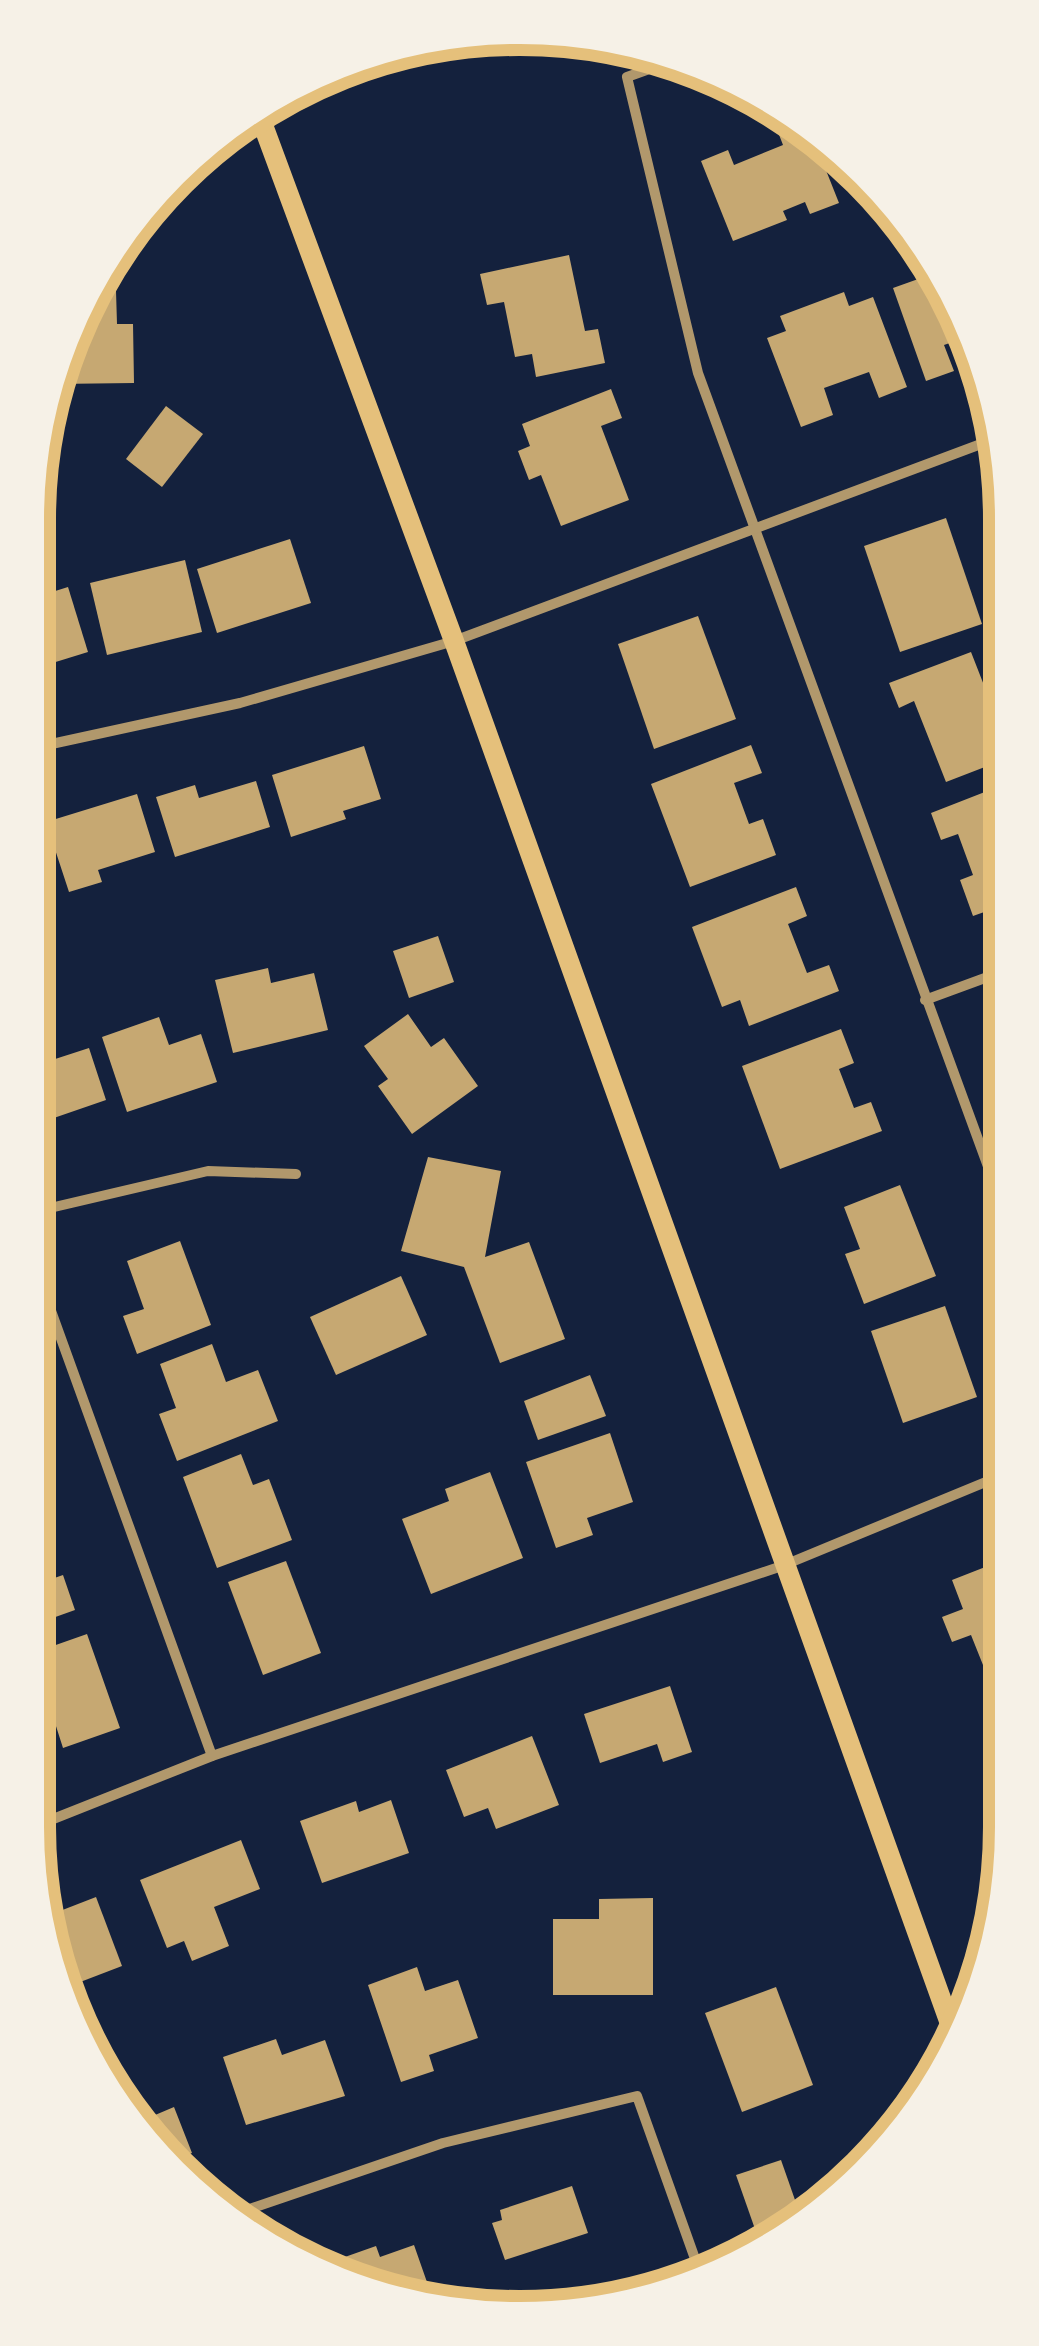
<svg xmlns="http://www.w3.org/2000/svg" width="1039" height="2346" font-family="'Titillium Web',sans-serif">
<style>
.building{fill:#c6a872}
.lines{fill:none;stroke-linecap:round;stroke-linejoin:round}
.minor{stroke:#b1986c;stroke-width:10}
.secondary{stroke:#e5c07b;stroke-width:20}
.rim{fill:none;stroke:#e5c07b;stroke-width:12}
</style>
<rect width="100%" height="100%" fill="#14213d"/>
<g class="building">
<path d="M799,124L810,130L839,203L810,214L805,202L783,211L787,220L733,241L701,161L728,150L734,165L783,145L778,132Z"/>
<path d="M846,163L863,180L853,183Z"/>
<path d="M569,255L585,331L598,329L605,363L536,377L532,354L515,357L504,302L487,305L480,274Z"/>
<path d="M935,273L970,336L944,345L954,371L926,381L893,288Z"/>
<path d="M100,291H116L117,324H133L134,383L55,384L59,362Z"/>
<path d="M844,292L849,306L873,297L907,387L879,398L869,372L824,388L833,415L801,427L767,338L786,331L780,316Z"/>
<path d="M611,389L622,418L601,426L629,500L561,526L541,475L529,480L518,451L530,446L522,424Z"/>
<path d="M166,406L203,434L162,487L126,459Z"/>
<path d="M46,436L61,449L40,471Z"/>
<path d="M946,518L982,624L900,652L864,546Z"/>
<path d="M290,539L311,603L217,633L197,569Z"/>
<path d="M185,560L202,632L107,655L90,583Z"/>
<path d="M68,587L88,652L33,669V598Z"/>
<path d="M698,616L736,719L654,749L618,644Z"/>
<path d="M971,652L1003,734V760L946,782L914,701L899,708L889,683Z"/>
<path d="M751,745L762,773L734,783L749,824L763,819L776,855L690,887L651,784Z"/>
<path d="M364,746L381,799L343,811L346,819L291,837L272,775Z"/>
<path d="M256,781L270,827L175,857L156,797L195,785L199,798Z"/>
<path d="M995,788L1003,809L1004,905L973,916L960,880L973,875L958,834L941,840L931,813Z"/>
<path d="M137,794L155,852L98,870L102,882L69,892L46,822Z"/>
<path d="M33,881L44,913L33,917Z"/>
<path d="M796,887L807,916L788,924L807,973L829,965L839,991L749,1026L740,1000L722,1007L692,927Z"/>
<path d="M438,936L454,982L409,998L393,951Z"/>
<path d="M268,968L271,983L314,973L328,1030L233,1053L215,980Z"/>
<path d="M408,1014L431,1047L444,1038L478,1086L412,1134L378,1086L388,1079L364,1046Z"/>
<path d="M159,1017L169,1045L201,1034L217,1082L127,1112L102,1037Z"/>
<path d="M841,1029L854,1063L839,1069L854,1108L871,1102L882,1131L780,1169L742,1066Z"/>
<path d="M89,1048L106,1100L48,1120L52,1132L33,1138V1053L44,1049L49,1061Z"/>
<path d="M428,1157L501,1171L485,1257L529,1242L565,1339L500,1363L464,1267L401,1251Z"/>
<path d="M900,1185L936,1276L864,1304L845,1254L860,1249L844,1207Z"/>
<path d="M180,1241L211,1325L137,1354L123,1316L144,1309L127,1261Z"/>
<path d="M401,1276L427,1335L336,1375L310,1317Z"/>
<path d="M945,1306L977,1397L903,1423L871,1331Z"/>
<path d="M212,1344L226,1382L258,1370L278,1421L177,1461L159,1414L176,1408L160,1364Z"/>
<path d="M590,1375L606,1416L538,1440L524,1401Z"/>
<path d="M610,1433L633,1502L587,1518L593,1535L556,1548L526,1462Z"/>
<path d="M241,1454L253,1485L269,1479L292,1540L217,1568L183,1477Z"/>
<path d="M490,1472L523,1558L431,1594L402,1519L449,1501L445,1489Z"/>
<path d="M33,1552L43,1582L63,1575L75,1610L33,1625Z"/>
<path d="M286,1561L321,1653L263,1675L228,1582Z"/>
<path d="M998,1562L1006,1581V1657L983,1665L971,1635L952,1642L942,1617L963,1609L952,1580Z"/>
<path d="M87,1634L120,1728L63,1748L55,1723L36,1730L33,1718V1653Z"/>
<path d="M670,1686L692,1752L663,1762L657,1744L600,1763L584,1714Z"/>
<path d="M532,1736L559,1805L496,1829L488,1808L464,1817L446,1770Z"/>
<path d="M391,1800L409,1853L322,1883L300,1821L356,1801L359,1812Z"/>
<path d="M241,1840L260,1889L214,1907L229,1946L192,1961L184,1941L167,1948L140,1880Z"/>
<path d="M96,1897L122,1966L62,1989L47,1916Z"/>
<path d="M653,1898V1995H553V1919H599V1899Z"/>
<path d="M417,1967L425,1991L458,1980L478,2038L429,2055L434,2071L401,2082L368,1985Z"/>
<path d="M776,1987L813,2085L742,2112L705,2013Z"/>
<path d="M276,2039L282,2055L325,2040L345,2096L246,2125L223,2057Z"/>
<path d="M141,2101L148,2118L174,2107L192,2153L170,2161L153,2147L129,2106Z"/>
<path d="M781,2160L801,2217L762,2249L736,2175Z"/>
<path d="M572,2186L588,2233L505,2260L492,2223L502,2220L500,2210Z"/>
<path d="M414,2245L435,2305L325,2264L376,2246L380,2257Z"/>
</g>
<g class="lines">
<g class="minor">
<path d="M677,59L627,77L698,373L1005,1213"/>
<path d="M33,748L240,703L454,641L997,438"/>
<path d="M925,1000L1004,971"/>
<path d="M33,1212L208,1171L296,1174"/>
<path d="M33,1261L212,1756"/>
<path d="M33,1827L212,1756L782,1566L1005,1474"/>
<path d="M235,2214L443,2143L637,2096L699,2270"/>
</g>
<path class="secondary" d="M260,117L454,641L953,2032"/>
</g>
<path d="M0 0H1039V2346H0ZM519 50H520A469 469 0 0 1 989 519V1827A469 469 0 0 1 520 2296H519A469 469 0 0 1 50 1827V519A469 469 0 0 1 519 50Z" fill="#f6f1e7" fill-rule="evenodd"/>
<path class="rim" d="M519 50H520A469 469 0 0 1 989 519V1827A469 469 0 0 1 520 2296H519A469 469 0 0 1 50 1827V519A469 469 0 0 1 519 50Z"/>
</svg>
